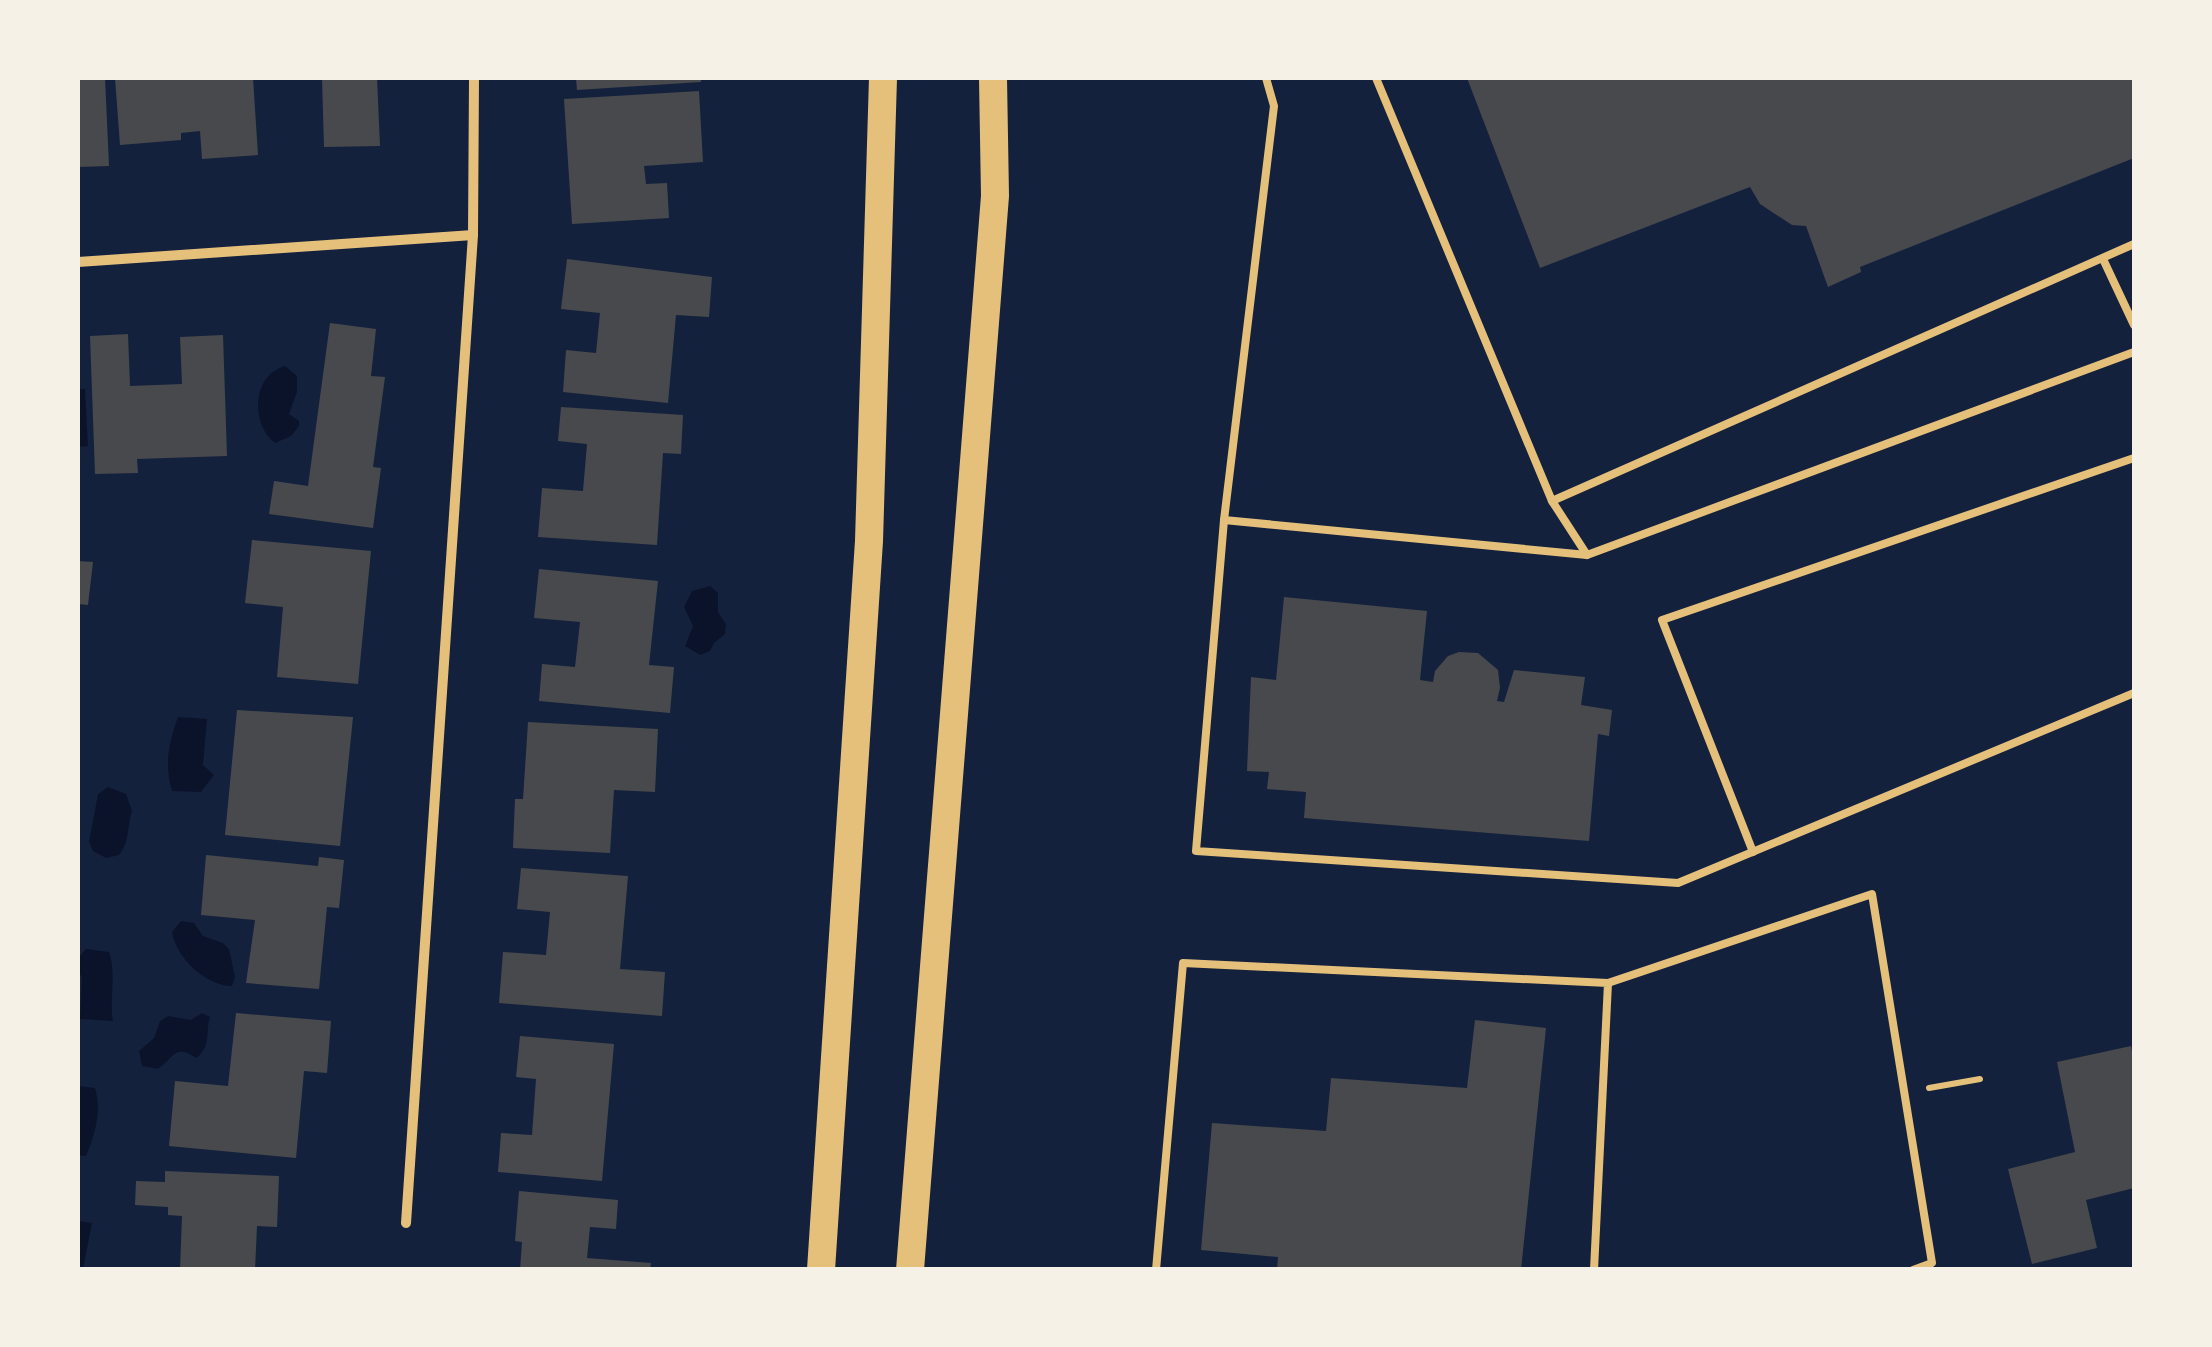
<svg xmlns="http://www.w3.org/2000/svg" width="2212" height="1347" font-family="'Open Sans',sans-serif">
<style>
.water{fill:#0b132b}
.building{fill:#48494c}
.lines{fill:none;stroke-linecap:round;stroke-linejoin:round}
.path{stroke:#e5c07b;stroke-width:6}
.service{stroke:#e5c07b;stroke-width:8}
.minor{stroke:#e5c07b;stroke-width:10}
.trunk{stroke:#e5c07b;stroke-width:28}
</style>
<rect width="100%" height="100%" fill="#14213d"/>
<g class="water">
<path d="M285,366L297,376V392L289,414L299,421V426L291,436L275,443C250,424 252,375 285,366Z"/>
<path d="M78,389H85L88,446L78,447Z"/>
<path d="M710,586L718,593V612L726,624L725,634L714,643L710,651L700,655L685,646L693,626L684,607L692,591Z"/>
<path d="M178,717L207,719L203,765L214,775L201,792L172,791C164,764 169,742 178,717Z"/>
<path d="M108,787L126,794L132,811C127,826 130,842 119,855L106,858L93,851L89,842L98,794Z"/>
<path d="M181,921L194,923L203,936L223,943L229,949L235,977L232,986C206,986 176,958 172,932Z"/>
<path d="M86,949L109,952C117,975 109,1001 113,1021L80,1019L82,977L78,972V958Z"/>
<path d="M202,1013L210,1017C205,1032 212,1047 196,1058C174,1043 174,1058 158,1069L142,1066L139,1051L154,1038L160,1021L168,1016L191,1020Z"/>
<path d="M78,1086L95,1088C102,1110 95,1135 86,1156L78,1155Z"/>
<path d="M78,1221L92,1223L83,1269H78Z"/>
</g>
<g class="building">
<path d="M78,78H105L109,166L78,167Z"/>
<path d="M115,78H253L258,155L202,159L200,131L181,133V140L120,145Z"/>
<path d="M322,78H377L380,146L324,147Z"/>
<path d="M576,78H701V82L577,90Z"/>
<path d="M1467,78H2134V158L1860,267L1861,272L1828,287L1806,226L1792,225L1760,204L1750,187L1540,268Z"/>
<path d="M699,91L703,162L644,166L646,184L667,183L669,218L572,224L564,99Z"/>
<path d="M567,259L712,277L709,317L676,315L668,403L563,392L566,350L596,353L600,313L561,309Z"/>
<path d="M330,323L376,329L371,376L385,377L373,467L381,468L373,528L269,514L274,481L308,486Z"/>
<path d="M128,334L130,386L182,384L180,337L223,335L227,456L137,459L138,473L95,474L90,336Z"/>
<path d="M561,407L683,415L681,454L663,453L657,545L538,537L542,488L583,491L587,444L558,441Z"/>
<path d="M252,540L371,551L358,684L277,677L283,607L245,603Z"/>
<path d="M78,561L93,562L88,605L78,604Z"/>
<path d="M539,569L658,581L649,665L674,667L670,713L539,701L542,664L575,667L580,622L534,618Z"/>
<path d="M1284,597L1427,611L1420,680L1433,682L1435,671L1448,656L1459,652L1478,653L1498,670L1500,688L1497,701L1504,702L1514,670L1585,677L1581,705L1612,710L1609,736L1598,734L1589,841L1304,818L1306,792L1267,789L1269,772L1247,771L1251,677L1276,680Z"/>
<path d="M237,710L353,717L340,846L225,835Z"/>
<path d="M528,722L658,729L655,792L614,790L610,853L513,848L515,799H523Z"/>
<path d="M206,855L318,866L319,857L344,860L339,908L327,907L319,989L246,983L255,920L201,915Z"/>
<path d="M521,868L628,876L620,969L665,972L662,1016L499,1003L503,952L546,955L550,912L517,909Z"/>
<path d="M236,1013L331,1021L327,1073L304,1071L296,1158L169,1146L175,1081L228,1086Z"/>
<path d="M1475,1020L1546,1028L1521,1270H1277L1278,1257L1201,1250L1212,1123L1326,1131L1331,1078L1467,1088Z"/>
<path d="M520,1036L614,1044L602,1181L498,1172L501,1133L532,1135L536,1079L516,1077Z"/>
<path d="M2131,1046L2134,1061V1188L2086,1200L2097,1248L2032,1264L2008,1169L2075,1152L2057,1062Z"/>
<path d="M165,1171L279,1176L277,1227L257,1226L255,1270H180L182,1216L168,1215V1207L135,1205L136,1181L165,1182Z"/>
<path d="M519,1191L618,1200L616,1229L590,1227L587,1258L651,1263L650,1270H520L522,1242L515,1241Z"/>
</g>
<g class="lines">
<path class="path" d="M1929,1088L1980,1079"/>
<g class="service">
<path d="M1266,78L1274,106L1224,520L1196,851L1678,883L2134,693"/>
<path d="M1376,78L1552,501L2134,244"/>
<path d="M2103,259L2134,325"/>
<path d="M1552,501L1587,555"/>
<path d="M1224,520L1587,555L2134,352"/>
<path d="M1753,852L1662,620L2134,458"/>
<path d="M1608,983L1872,894L1932,1263L1913,1270"/>
<path d="M1156,1270L1183,963L1608,983L1594,1270"/>
</g>
<g class="minor">
<path d="M78,262L473,235"/>
<path d="M406,1223L473,235L474,78"/>
</g>
<g class="trunk">
<path d="M821,1270L869,541L883,78"/>
<path d="M910,1270L995,196L993,78"/>
</g>
</g>
<rect width="2212" height="1347" fill="none" stroke="#f6f1e7" stroke-width="160"/>
</svg>
